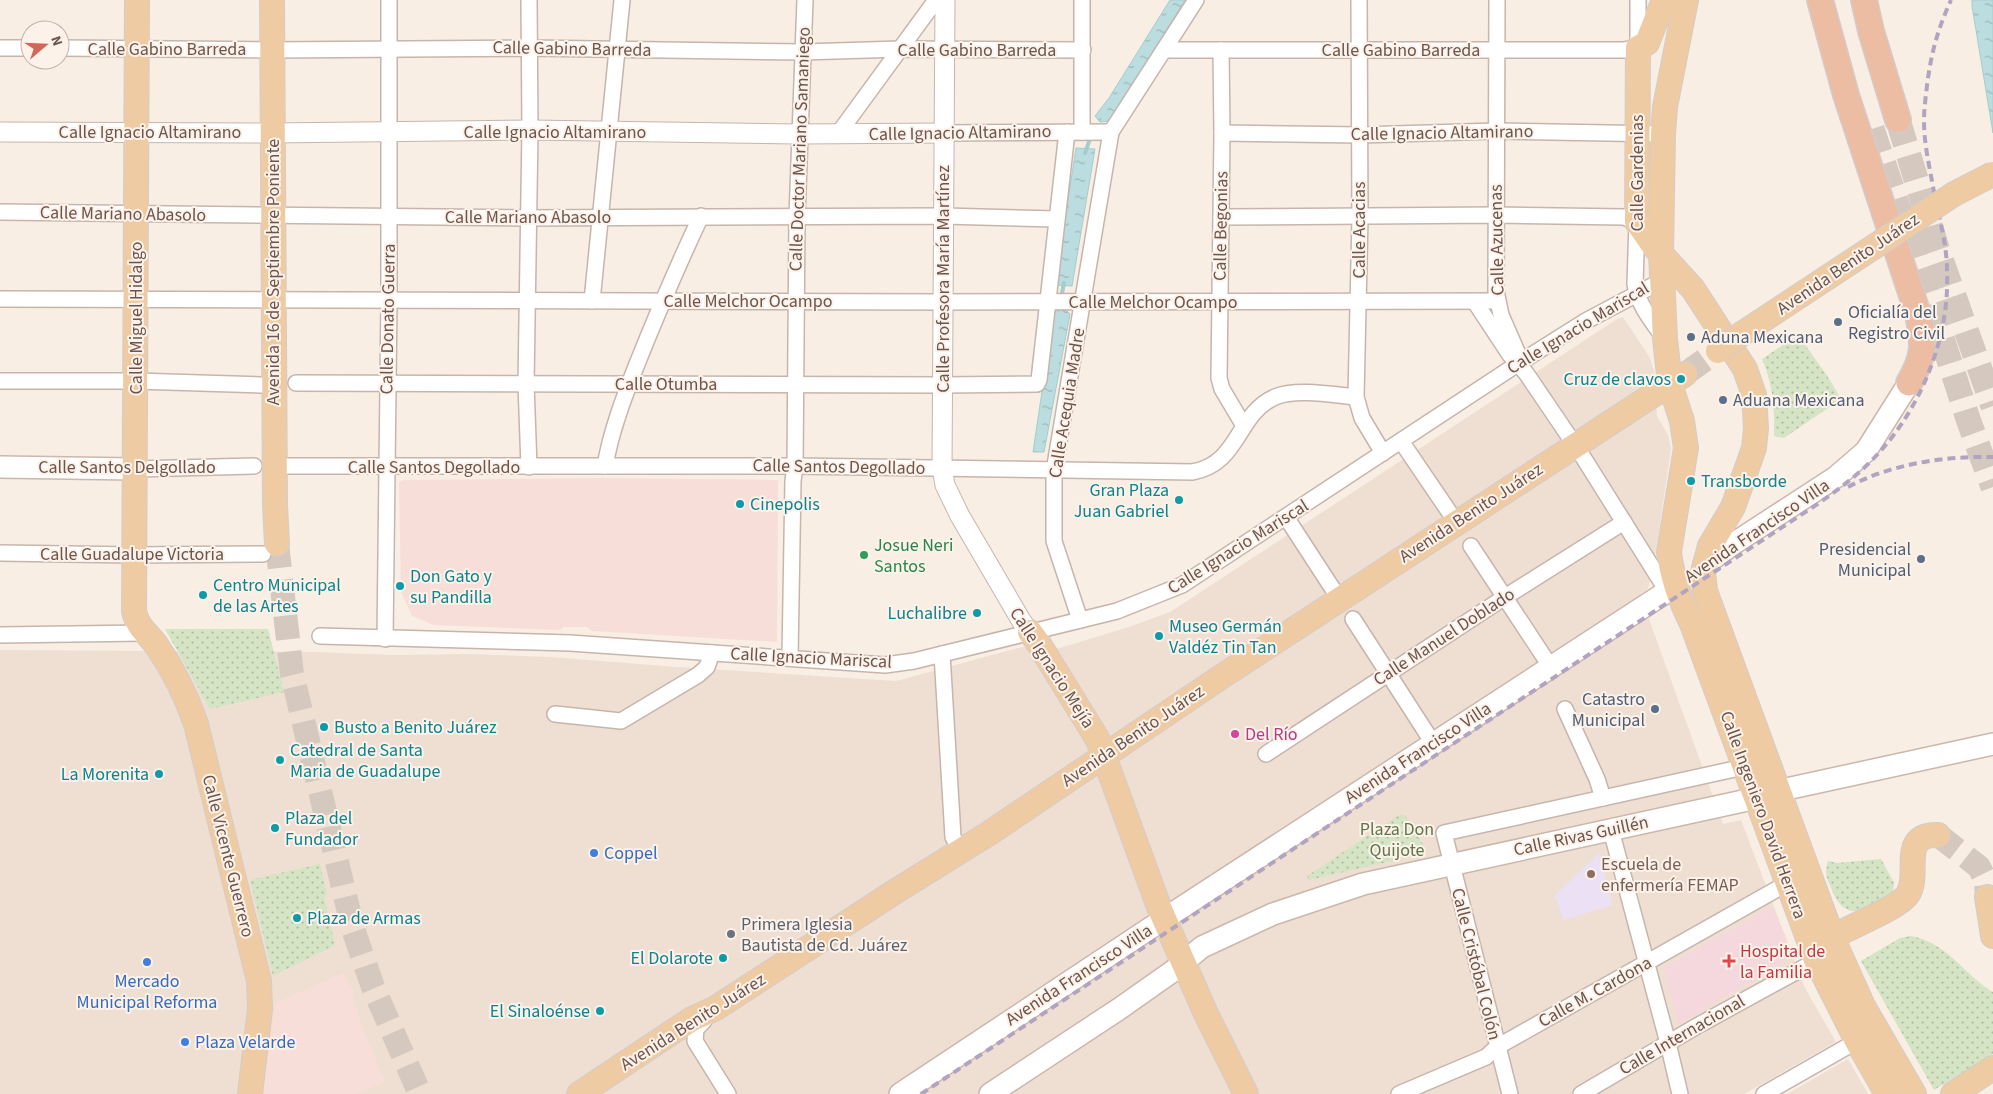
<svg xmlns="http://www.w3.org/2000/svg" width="1993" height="1094" font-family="'Source Sans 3',sans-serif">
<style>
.residential{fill:#efdfd3}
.commercial{fill:#f7ded9}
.education{fill:#ebe0f4}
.medical{fill:#f5d8de}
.green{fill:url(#green-dots)}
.water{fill:url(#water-ripples);stroke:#a3cdcf}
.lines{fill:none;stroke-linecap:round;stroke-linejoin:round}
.stream{stroke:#a3cdcf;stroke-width:4}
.primary-tunnel{stroke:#d5c8be;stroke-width:24;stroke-dasharray:24 12;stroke-linecap:butt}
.trunk-tunnel{stroke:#d5c8be;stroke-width:25;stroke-dasharray:25 12;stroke-linecap:butt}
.minor-casing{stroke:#c7b5ac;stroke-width:18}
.tertiary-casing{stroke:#c7b5ac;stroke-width:21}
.secondary-casing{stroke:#ccb7ac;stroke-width:24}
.primary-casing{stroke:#d3ccca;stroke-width:26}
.trunk-casing{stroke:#d3ccca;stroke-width:28}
.minor{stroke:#fff;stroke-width:15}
.tertiary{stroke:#fff;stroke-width:19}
.secondary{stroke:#fff;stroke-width:21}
.primary{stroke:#efcba4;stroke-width:24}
.trunk{stroke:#ecbca3;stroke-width:25}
.rail{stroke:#b0a4c0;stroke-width:4;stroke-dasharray:8 5;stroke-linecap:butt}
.primary-bridge-casing{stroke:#d3ccca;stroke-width:26;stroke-linecap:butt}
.primary-bridge{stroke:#efcba4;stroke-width:24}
.service-dot{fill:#5c6f8a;stroke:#fcf2e9;stroke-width:2}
.culture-dot{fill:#0f9aa8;stroke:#fcf2e9;stroke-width:2}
.leisure-dot{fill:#2e9e5b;stroke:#fcf2e9;stroke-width:2}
.hotel-dot{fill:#d1479c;stroke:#fcf2e9;stroke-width:2}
.shop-dot{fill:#3f7fe0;stroke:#fcf2e9;stroke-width:2}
.education-dot{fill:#8d6e63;stroke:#fcf2e9;stroke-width:2}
.worship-dot{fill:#6b7280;stroke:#fcf2e9;stroke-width:2}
.health-dot{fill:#e0444e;stroke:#fcf2e9;stroke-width:2}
.labels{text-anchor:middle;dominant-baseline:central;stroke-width:4;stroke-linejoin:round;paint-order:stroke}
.street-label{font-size:18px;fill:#6d554d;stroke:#fcf2e9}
.service-label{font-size:18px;fill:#4e5e75;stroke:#fcf2e9;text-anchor:start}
.culture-label{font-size:18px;fill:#0d838f;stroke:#fcf2e9;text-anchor:start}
.leisure-label{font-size:18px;fill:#27864d;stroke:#fcf2e9;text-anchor:start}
.hotel-label{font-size:18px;fill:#b23c85;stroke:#fcf2e9;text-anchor:start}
.park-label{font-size:18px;fill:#5c774a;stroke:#fcf2e9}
.shop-label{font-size:18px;fill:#366cbe;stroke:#fcf2e9;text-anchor:start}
.education-label{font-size:18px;fill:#785e54;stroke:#fcf2e9;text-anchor:start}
.worship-label{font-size:18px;fill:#5b616d;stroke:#fcf2e9;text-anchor:start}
.health-label{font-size:18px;fill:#be3a42;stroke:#fcf2e9;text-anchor:start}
</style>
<defs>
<pattern id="green-dots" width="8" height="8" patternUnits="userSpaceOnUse" patternTransform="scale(1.25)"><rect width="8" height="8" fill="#d4e4c4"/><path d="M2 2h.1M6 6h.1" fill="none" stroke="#b0bca1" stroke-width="1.8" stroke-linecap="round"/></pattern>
<pattern id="water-ripples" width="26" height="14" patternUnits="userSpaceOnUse" patternTransform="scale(1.25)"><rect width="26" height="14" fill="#bbdddf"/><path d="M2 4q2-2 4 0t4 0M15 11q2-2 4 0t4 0" fill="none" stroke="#9cb6b7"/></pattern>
</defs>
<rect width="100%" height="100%" fill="#f8eee3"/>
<g class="residential">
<path d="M1623,317L1650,358L1654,371L1657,416L1668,435L1671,449L1655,557L1648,589L1640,594L1723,824L1741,820L1805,988L1836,1042L1744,1094H0V650L315,652L393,655L468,654L551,657L677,667L896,681L1022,647L1028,648L1033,656L1129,627L1170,612L1617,319Z"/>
<path d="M1848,1059L1868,1094H1787Z"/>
</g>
<g class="commercial">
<path d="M597,478L778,480L777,642L592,631L587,627H563L561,630L434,625L412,616L401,592L399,482L404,480Z"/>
<path d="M343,973L354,991L352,994L360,1020L385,1082L357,1094H263L275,1003Z"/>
</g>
<path class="education" d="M1599,853L1612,905L1563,920L1555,895Z"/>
<path class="medical" d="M1773,907L1793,956L1678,1025L1664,967Z"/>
<g class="green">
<path d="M1798,335L1826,374L1841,399L1784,438L1774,436C1775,409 1773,384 1762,359Z"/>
<path d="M165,629H268L284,692L210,709Z"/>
<path d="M1399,815H1405L1424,846L1423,854L1309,880L1307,876Z"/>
<path d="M1881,859L1894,883L1893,892C1872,910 1845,925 1832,890C1827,878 1824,874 1828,861L1837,863Z"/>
<path d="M320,864L327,895L324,896L335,945L273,976L250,880Z"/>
<path d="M1911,936C1947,942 1964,975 1993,992V1054L1934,1090L1861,961L1900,938Z"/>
</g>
<g class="water">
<path d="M1170,0H1185L1109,121L1100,122L1095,116L1109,98Z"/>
<path d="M1972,0H1993V133L1972,6Z"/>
<path d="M1076,148L1095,149L1072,286L1055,285Z"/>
<path d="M1066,310L1070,314L1044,452H1033L1054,311Z"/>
</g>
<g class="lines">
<g class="stream">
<path d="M1085,153L1091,136"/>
<path d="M1061,298L1064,283"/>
</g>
<g class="primary-tunnel">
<path d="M1685,374L1706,359"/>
<path d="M277,544L292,674L353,929L373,987L420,1094"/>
<path d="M1938,835L1979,867L1986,881L1987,897"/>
</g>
<g class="trunk-tunnel">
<path d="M1898,120L1937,248L1993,406"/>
<path d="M1872,129L1932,307L1968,419L1993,487"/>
</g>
<g class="minor-casing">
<g id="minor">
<path d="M529,0L530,130L526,384L529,467"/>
<path d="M1359,0L1360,217L1356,397L1362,418L1383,453"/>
<path d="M1497,0L1496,291L1501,315L1518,354"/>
<path d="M0,48H30"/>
<path d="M60,48L272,50L529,48L803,52L900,49L1083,50"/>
<path d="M1164,50H1624L1638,48V0"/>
<path d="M1221,50L1222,133L1219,378L1222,389L1244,426"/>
<path d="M1082,132V0"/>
<path d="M944,133L1111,132"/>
<path d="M1222,133L1360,135L1497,131L1663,134"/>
<path d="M838,134L936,0"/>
<path d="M0,212L529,218L943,216L1056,219"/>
<path d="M1221,217L1497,215L1624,217L1637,222L1635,284C1638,305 1652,321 1664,338"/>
<path d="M0,299L943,302L1497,301"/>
<path d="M592,301L622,0"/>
<path d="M1475,302L1510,355L1526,373L1583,457L1662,583L1674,597"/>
<path d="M0,381H136L261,385"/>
<path d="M296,383L942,385L1037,384L1039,380L1067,132"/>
<path d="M1401,441L1456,522"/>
<path d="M288,466H795L1192,472C1240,464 1236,414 1275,397C1296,388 1334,395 1356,397"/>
<path d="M605,466C611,431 624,397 637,364C657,314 678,265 701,216"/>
<path d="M135,469L254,466"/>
<path d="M1286,517L1340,600"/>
<path d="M1471,546L1550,666"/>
<path d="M0,553L134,555L263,554"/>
<path d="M1353,619L1433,743"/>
<path d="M1080,620L1054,541V471L1111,132L1196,0"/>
<path d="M0,635L144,633"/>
<path d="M320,636L570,643L885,665L914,661L1117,611L1182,585L1519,363L1584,322L1669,277"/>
<path d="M385,639L389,299V0"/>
<path d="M942,654L953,837L960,851"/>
<path d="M790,657L793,481L795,466L797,217L805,0"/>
<path d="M1565,709L1597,779L1603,798"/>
<path d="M555,714L621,721L698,675L707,667L712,653"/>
<path d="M1266,754L1505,597L1624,522"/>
<path d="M1611,830L1668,1043L1680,1094"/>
<path d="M707,1016L703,1022L696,1029L695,1041L728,1094"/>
<path d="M1399,1094L1486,1057L1497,1047L1777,889L1789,884"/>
<path d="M1510,1094L1444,833L1753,765"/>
<path d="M1581,1094L1697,1026L1823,957"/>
<path d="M1764,1094L1857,1041"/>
</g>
</g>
<g class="tertiary-casing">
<g id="tertiary">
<path d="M945,0L942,468L945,485L960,516L1022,622L1030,632"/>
<path d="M0,132L272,133L530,130L799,134L944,133"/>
</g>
</g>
<g class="secondary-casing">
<g id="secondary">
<path d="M0,467L135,469"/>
<path d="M1704,565L1733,544L1836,477L1866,451L1909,383"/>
<path d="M900,1094L1164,919L1677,585"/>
<path d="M990,1094L1119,1009L1173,971L1202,947L1273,914L1363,884L1743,801L1791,788L1993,744"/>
</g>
</g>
<g class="primary-casing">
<g id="primary">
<path d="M137,0L134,611C138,629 147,632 157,646C172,668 187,698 196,724L259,981L260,1009L250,1094"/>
<path d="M272,0L275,505L277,544"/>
<path d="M1664,0L1647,43L1638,48L1637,222L1653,245L1693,289L1745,369L1754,395L1756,428L1754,448L1733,507L1710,546L1703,572L1705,591L1833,939L1863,1006L1914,1094"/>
<path d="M1686,0L1665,107L1663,134L1661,254L1665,339L1670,384L1682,421L1686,448L1669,552C1672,577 1681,602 1692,624L1816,960L1857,1041L1887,1094"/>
<path d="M1743,333L1781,308"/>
<path d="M1030,632L1039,644L1098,740L1159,907L1206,1014L1246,1094"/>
<path d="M1987,897L1993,936"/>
<path d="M1820,948C1829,942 1837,935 1846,930C1859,923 1901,906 1908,894C1921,873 1898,834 1938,835"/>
<path d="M579,1094L692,1019L716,1008L896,891L988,834L1221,677L1685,374"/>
<path d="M1953,1094L1993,1068"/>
</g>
</g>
<g class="trunk-casing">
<g id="trunk">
<path d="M1820,0L1846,95L1918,314C1924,345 1925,356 1909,383"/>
<path d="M1864,0L1871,31L1898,120"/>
</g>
</g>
<use href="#minor" class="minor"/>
<use href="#tertiary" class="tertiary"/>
<use href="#secondary" class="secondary"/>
<use href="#primary" class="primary"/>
<use href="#trunk" class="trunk"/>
<g class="rail">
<path d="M1848,487C1891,464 1944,456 1993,457"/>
<path d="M921,1094L1819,503C1839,489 1858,475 1875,457C1921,409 1950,337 1947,271C1947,244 1939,218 1934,192C1930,169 1924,145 1924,121C1924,112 1925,103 1926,94C1930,58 1936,33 1951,0"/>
</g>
<g class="primary-bridge-casing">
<g id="primary-bridge">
<path d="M1781,308L1954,194L1993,174"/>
<path d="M1718,351L1743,333"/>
</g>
</g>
<use href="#primary-bridge" class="primary-bridge"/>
</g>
<g class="service-dot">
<circle cx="1838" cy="322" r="5"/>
<circle cx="1691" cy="337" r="5"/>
<circle cx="1723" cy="400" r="5"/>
<circle cx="1921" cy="559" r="5"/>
<circle cx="1655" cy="709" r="5"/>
</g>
<g class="culture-dot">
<circle cx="1681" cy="379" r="5"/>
<circle cx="1691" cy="481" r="5"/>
<circle cx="1179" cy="500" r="5"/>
<circle cx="740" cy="504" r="5"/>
<circle cx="400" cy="586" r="5"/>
<circle cx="203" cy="595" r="5"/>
<circle cx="977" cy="613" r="5"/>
<circle cx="1159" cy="636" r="5"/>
<circle cx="324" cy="727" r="5"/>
<circle cx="280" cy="760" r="5"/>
<circle cx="159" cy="774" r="5"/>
<circle cx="275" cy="828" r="5"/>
<circle cx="297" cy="918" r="5"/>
<circle cx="723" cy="958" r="5"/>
<circle cx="600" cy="1011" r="5"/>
</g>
<circle class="leisure-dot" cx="864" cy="555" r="5"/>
<circle class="hotel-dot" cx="1235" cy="734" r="5"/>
<g class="shop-dot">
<circle cx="594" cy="853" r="5"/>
<circle cx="147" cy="962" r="5"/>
<circle cx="185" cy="1042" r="5"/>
</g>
<circle class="education-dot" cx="1591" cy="874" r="5"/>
<circle class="worship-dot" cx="731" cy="934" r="5"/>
<path class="health-dot" d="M1726.5 953.5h5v5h5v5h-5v5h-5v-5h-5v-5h5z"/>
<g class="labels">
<g class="street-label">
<text x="167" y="49">Calle Gabino Barreda</text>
<text transform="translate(572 49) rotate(1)">Calle Gabino Barreda</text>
<text x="977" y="50">Calle Gabino Barreda</text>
<text x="1401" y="50">Calle Gabino Barreda</text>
<text x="150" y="132">Calle Ignacio Altamirano</text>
<text x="555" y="132">Calle Ignacio Altamirano</text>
<text transform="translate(960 133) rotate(-1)">Calle Ignacio Altamirano</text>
<text transform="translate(1442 133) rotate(-1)">Calle Ignacio Altamirano</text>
<text transform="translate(800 149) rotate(-88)">Calle Doctor Mariano Samaniego</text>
<text transform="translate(1637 173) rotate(-90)">Calle Gardenias</text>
<text transform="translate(123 214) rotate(1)">Calle Mariano Abasolo</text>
<text x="528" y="217">Calle Mariano Abasolo</text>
<text transform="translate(1221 226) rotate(-89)">Calle Begonias</text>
<text transform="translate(1359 230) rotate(-90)">Calle Acacias</text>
<text transform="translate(1497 240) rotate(-91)">Calle Azucenas</text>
<text transform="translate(1848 264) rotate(-34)">Avenida Benito Juárez</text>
<text transform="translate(273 272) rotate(-90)">Avenida 16 de Septiembre Poniente</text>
<text transform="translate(943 279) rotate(-90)">Calle Profesora María Martínez</text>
<text x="748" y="301">Calle Melchor Ocampo</text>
<text x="1153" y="302">Calle Melchor Ocampo</text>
<text transform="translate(136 318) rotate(-90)">Calle Miguel Hidalgo</text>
<text transform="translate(388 319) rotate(-89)">Calle Donato Guerra</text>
<text transform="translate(1578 328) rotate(-31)">Calle Ignacio Mariscal</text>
<text x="666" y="384">Calle Otumba</text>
<text transform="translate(1067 403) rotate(-81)">Calle Acequia Madre</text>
<text x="127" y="467">Calle Santos Delgollado</text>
<text x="434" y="467">Calle Santos Degollado</text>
<text transform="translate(839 467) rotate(1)">Calle Santos Degollado</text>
<text transform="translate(1471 513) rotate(-33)">Avenida Benito Juárez</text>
<text transform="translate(1757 531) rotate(-34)">Avenida Francisco Villa</text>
<text transform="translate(1238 547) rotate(-32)">Calle Ignacio Mariscal</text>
<text x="132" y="554">Calle Guadalupe Victoria</text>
<text transform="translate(1444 637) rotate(-33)">Calle Manuel Doblado</text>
<text transform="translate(811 658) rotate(3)">Calle Ignacio Mariscal</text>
<text transform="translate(1052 668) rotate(57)">Calle Ignacio Mejía</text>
<text transform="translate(1133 736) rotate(-34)">Avenida Benito Juárez</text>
<text transform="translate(1418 753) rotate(-33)">Avenida Francisco Villa</text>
<text transform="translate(1763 815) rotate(70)">Calle Ingeniero David Herrera</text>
<text transform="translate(1581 836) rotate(-12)">Calle Rivas Guillén</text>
<text transform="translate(228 856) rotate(76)">Calle Vicente Guerrero</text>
<text transform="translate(1476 964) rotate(76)">Calle Cristóbal Colón</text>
<text transform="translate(1079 975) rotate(-33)">Avenida Francisco Villa</text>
<text transform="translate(1595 992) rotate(-29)">Calle M. Cardona</text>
<text transform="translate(693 1022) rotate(-32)">Avenida Benito Juárez</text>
<text transform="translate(1682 1035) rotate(-30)">Calle Internacional</text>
</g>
<g class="service-label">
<text x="1848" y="312">Oficialía del<tspan x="1848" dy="21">Registro Civil</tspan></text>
<text x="1701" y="337">Aduna Mexicana</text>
<text x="1733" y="400">Aduana Mexicana</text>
<text x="1911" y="549" text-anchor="end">Presidencial<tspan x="1911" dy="21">Municipal</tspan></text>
<text x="1645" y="699" text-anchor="end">Catastro<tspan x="1645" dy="21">Municipal</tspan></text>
</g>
<g class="culture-label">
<text x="1671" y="379" text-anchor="end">Cruz de clavos</text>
<text x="1701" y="481">Transborde</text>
<text x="1169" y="490" text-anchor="end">Gran Plaza<tspan x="1169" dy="21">Juan Gabriel</tspan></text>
<text x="750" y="504">Cinepolis</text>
<text x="410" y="576">Don Gato y<tspan x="410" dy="21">su Pandilla</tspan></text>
<text x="213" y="585">Centro Municipal<tspan x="213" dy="21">de las Artes</tspan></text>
<text x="967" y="613" text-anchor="end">Luchalibre</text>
<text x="1169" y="626">Museo Germán<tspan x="1169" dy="21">Valdéz Tin Tan</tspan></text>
<text x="334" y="727">Busto a Benito Juárez</text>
<text x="290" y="750">Catedral de Santa<tspan x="290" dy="21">Maria de Guadalupe</tspan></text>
<text x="149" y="774" text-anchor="end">La Morenita</text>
<text x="285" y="818">Plaza del<tspan x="285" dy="21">Fundador</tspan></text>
<text x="307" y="918">Plaza de Armas</text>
<text x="713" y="958" text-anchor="end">El Dolarote</text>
<text x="590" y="1011" text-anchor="end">El Sinaloénse</text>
</g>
<g class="leisure-label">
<text x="874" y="545">Josue Neri<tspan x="874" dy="21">Santos</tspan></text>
</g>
<g class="hotel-label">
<text x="1245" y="734">Del Río</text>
</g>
<g class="park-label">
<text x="1397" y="829">Plaza Don<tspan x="1397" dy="21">Quijote</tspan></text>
</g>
<g class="shop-label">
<text x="604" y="853">Coppel</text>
<text x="147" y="981" text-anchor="middle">Mercado<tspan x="147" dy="21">Municipal Reforma</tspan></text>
<text x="195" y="1042">Plaza Velarde</text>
</g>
<g class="education-label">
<text x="1601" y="864">Escuela de<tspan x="1601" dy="21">enfermería FEMAP</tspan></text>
</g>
<g class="worship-label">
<text x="741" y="924">Primera Iglesia<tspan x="741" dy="21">Bautista de Cd. Juárez</tspan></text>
</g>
<g class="health-label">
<text x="1740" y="951">Hospital de<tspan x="1740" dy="21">la Familia</tspan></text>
</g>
</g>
<g transform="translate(45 45) rotate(71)"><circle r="24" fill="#fcf2e9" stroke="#c3b3ab"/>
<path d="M0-4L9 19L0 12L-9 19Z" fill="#d26759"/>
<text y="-8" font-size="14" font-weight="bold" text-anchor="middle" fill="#6d554d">N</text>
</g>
</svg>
